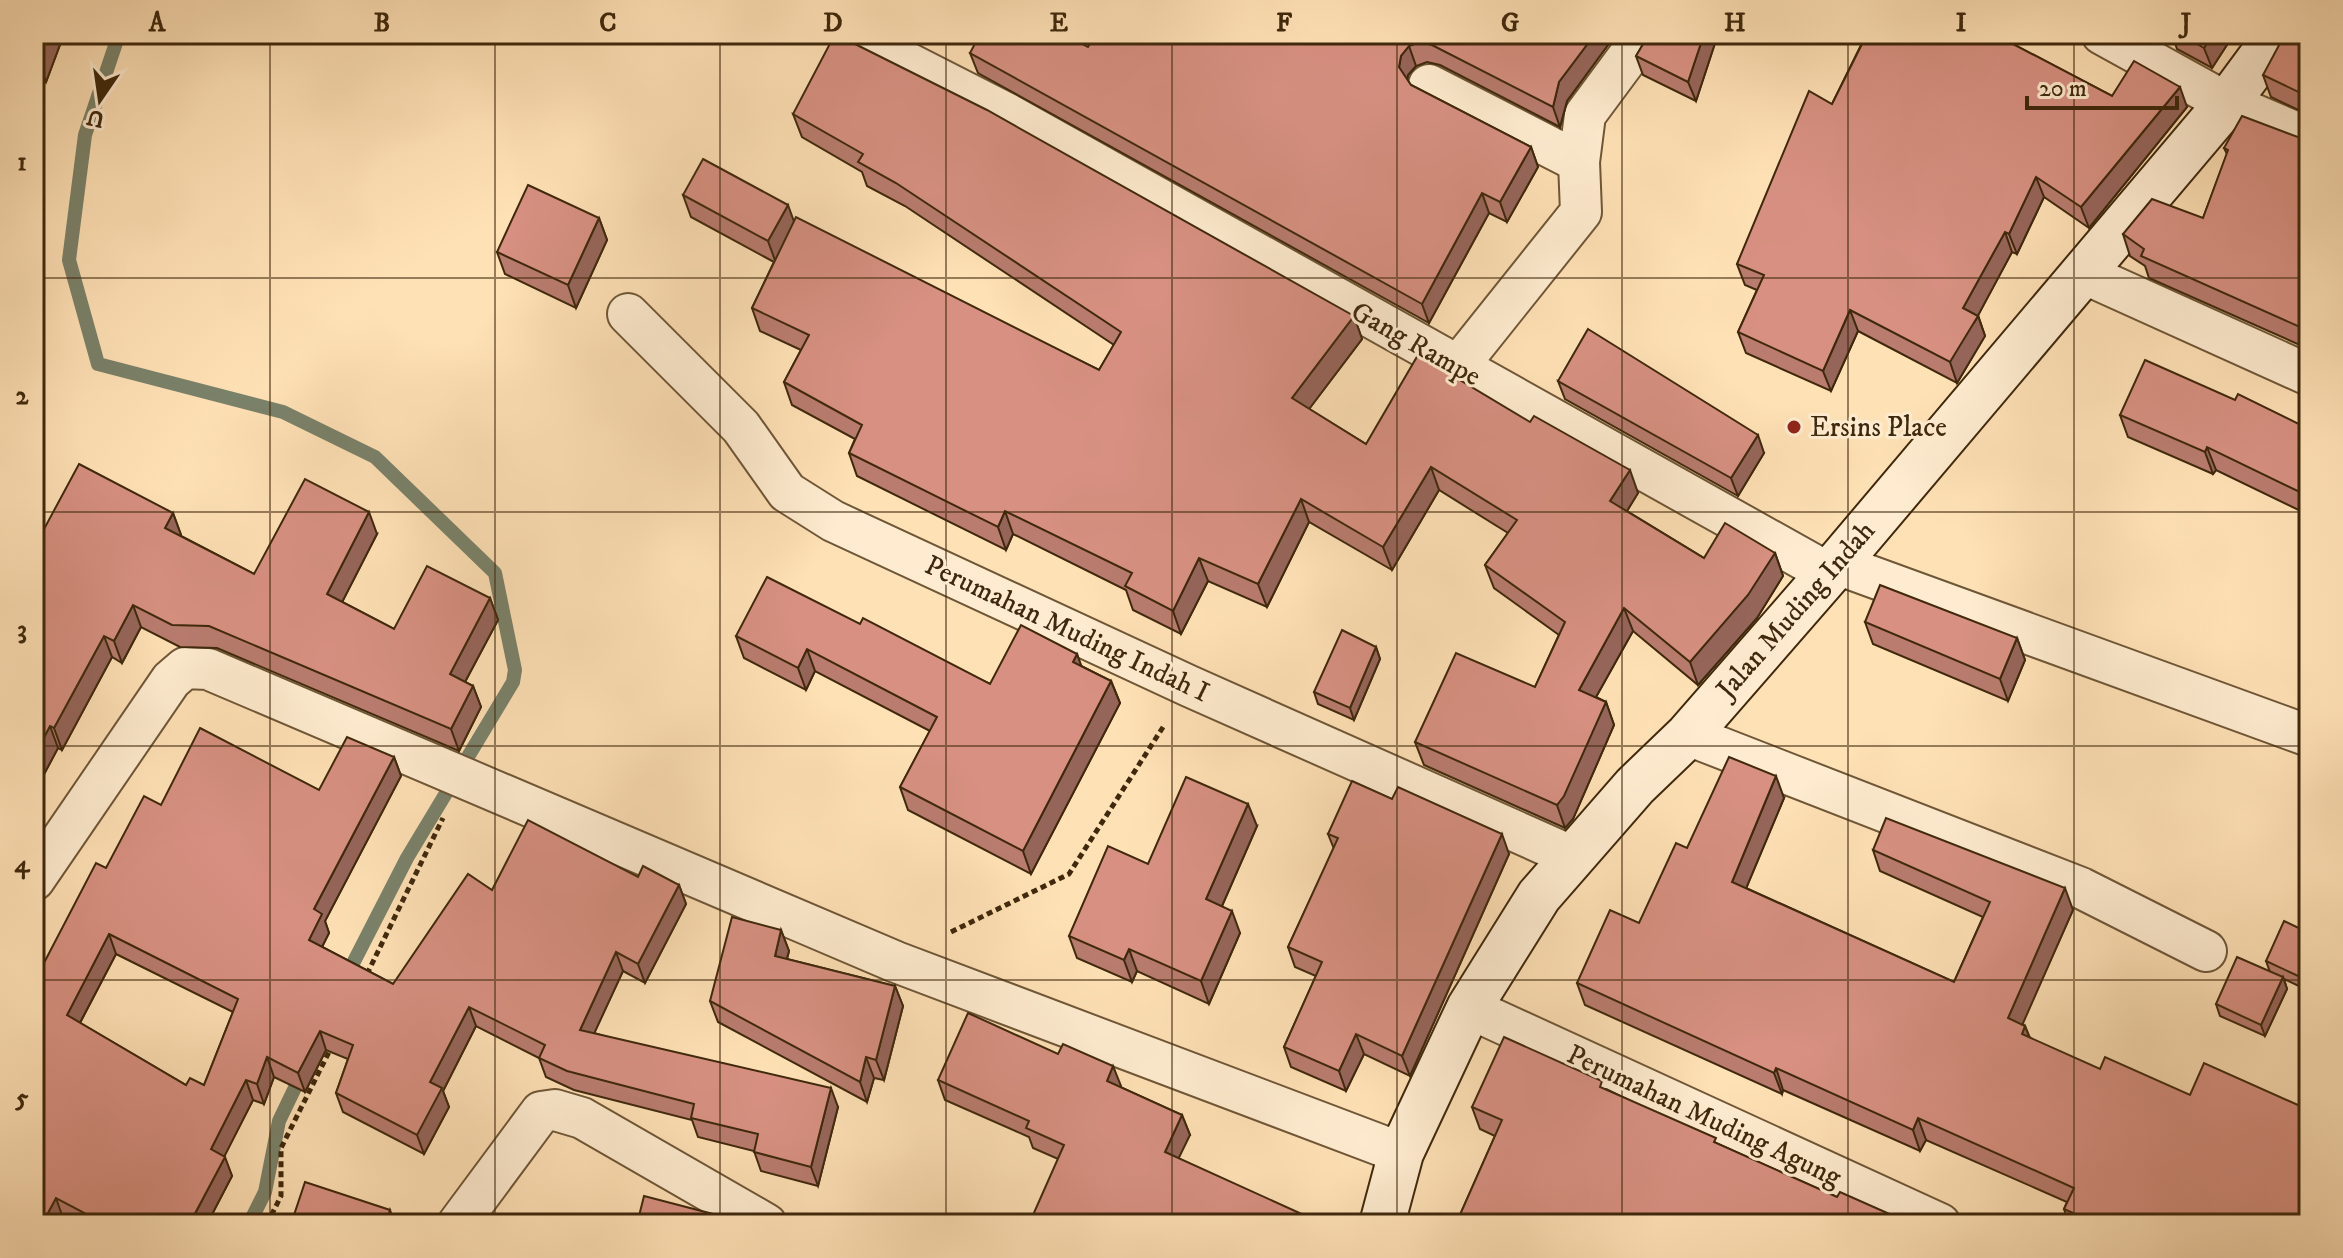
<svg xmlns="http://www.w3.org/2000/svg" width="2343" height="1258" font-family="'IM FELL DW Pica',serif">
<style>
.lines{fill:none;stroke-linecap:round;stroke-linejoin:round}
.stream{stroke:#7a826a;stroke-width:14}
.street-casing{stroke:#6f5636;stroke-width:44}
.secondary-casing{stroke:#3f280c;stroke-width:48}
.path{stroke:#3f280c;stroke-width:5;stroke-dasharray:6 4;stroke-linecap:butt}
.street{stroke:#ffecd0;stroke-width:40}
.secondary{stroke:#ffecd0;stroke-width:44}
.wall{fill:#b97c6f;stroke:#3f280c;stroke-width:2;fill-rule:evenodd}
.shaded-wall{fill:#96655a;stroke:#3f280c;stroke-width:2}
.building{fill:#d79081;stroke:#3f280c;stroke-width:2;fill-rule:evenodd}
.grid{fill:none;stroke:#3f280c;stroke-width:2;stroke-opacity:0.55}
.poi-dot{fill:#8f2418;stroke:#ffecd0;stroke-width:3}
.labels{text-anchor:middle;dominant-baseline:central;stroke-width:6;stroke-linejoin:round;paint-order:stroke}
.street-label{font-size:28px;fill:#3f280c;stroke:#ffecd0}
.poi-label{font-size:28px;fill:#3f280c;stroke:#ffecd0;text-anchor:start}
.neatline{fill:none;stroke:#3f280c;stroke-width:3}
.grid-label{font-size:26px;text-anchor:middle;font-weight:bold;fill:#3f280c}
</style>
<rect width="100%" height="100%" fill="#ffe1b6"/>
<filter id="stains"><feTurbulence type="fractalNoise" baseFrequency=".0025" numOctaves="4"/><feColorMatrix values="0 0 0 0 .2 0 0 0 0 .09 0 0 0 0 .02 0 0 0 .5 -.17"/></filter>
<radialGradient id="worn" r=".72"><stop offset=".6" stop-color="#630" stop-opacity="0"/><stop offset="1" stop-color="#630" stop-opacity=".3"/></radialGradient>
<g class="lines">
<g class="stream">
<path d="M119,34L85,135L69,260L98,364L283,412L375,457L495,573L515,670L513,682L407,858L345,979"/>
<path d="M249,1224L265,1192L279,1121L303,1071"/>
</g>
<g class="street-casing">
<g id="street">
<path d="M851,34L1006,113L1828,573"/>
<path d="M2102,34L2227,103L2309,138"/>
<path d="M1429,85L1579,162"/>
<path d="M2083,273L2309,375"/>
<path d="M628,314L741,427L787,492L833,521L1189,686L1571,856"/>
<path d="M1458,366L1581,212L1579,162L1585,115L1645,34"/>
<path d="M1837,564L2309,736"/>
<path d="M1688,735L2081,888L2206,951"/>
<path d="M34,880L171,680L185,668L208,669L896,962L1401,1153"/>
<path d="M1469,1008L1940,1224"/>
<path d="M458,1224L541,1112L555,1110L582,1118L766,1224"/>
</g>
</g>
<g class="secondary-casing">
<path id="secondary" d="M1382,1224L1401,1153L1469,1008L1539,896L1635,786L1688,735L1837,564L2227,103L2278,34"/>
</g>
<g class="path">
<path d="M951,932L1069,874L1165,724"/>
<path d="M367,974L443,818"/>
<path d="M267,1224L281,1196V1148L331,1048"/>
</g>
<use href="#street" class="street"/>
<use href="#secondary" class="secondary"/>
</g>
<g class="wall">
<path d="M34,34H64L46,82L34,77Z"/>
<path d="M1096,34H1616L1567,101L1560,127L1440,65L1427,62L1416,66L1408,75L1407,80L1411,85L1531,147L1538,167L1507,222L1489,213L1429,323L978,73L970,53L1088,47Z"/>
<path d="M1649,34H1718L1696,101L1643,75L1636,56Z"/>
<path d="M1845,34H1994L2112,96L2187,107L2089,228L2044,197L2017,254L2012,252L1978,315L1985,336L1957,383L1858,331L1831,391L1746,353L1738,332L1757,290L1745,285L1737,264L1832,104L1862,43Z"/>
<path d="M2172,34H2234L2212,68L2177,49Z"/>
<path d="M2309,34V115L2271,97L2263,75Z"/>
<path d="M793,114L1354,316L1362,339L1309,409L1366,444L1638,493L1627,511L1704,558L1775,553L1783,576L1757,618L1698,685L1633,631L1596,697L1606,702L1614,725L1573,819L1565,828L1424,765L1415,742L1535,687L1559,635L1494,588L1485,565L1508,533L1439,490L1392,570L1309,522L1267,607L1208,581L1181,634L1133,610L1126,590L1013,534L1006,550L857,476L849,453L855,439L792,405L784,382L801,350L760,331L752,308L774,262L691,217L683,195L794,221L1099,370L1114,345L905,206L867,186L862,172L802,137Z"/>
<path d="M2309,137V349L2149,278L2145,266L2130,256L2123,234L2203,218L2227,154L2224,148L2303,139Z"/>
<path d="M599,218L607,240L576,308L505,274L497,252Z"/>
<path d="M1558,381L1764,453L1738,496L1565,399Z"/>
<path d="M2235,400L2309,429V515L2216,470L2213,474L2128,437L2120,415Z"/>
<path d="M173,513L181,535V536L254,574L377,534L342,602L394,629L490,598L498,620L465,682L473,686L481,707L459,751L217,648L180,647L141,627L122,663L112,657L62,750L58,748L34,793L43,531Z"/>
<path d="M1865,622L2017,638L2025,660L2008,701L1873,644Z"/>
<path d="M860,624L990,684L1077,654L1081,666L1111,681L1120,703L1031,874L908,810L900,787L930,731L815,671L806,690L744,658L736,636Z"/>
<path d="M1376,647L1380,659L1354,720L1318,704L1314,692Z"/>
<path d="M394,757L401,776L325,921L329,933L322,947L393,984L492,890L638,877L679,885L686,904L645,983L623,971L594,1033L838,1107L818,1186L761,1171L754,1151L698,1137L692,1120L574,1090L546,1077L539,1058L476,1026L443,1091L449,1107L424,1154L343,1112L336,1093L348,1059L326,1050L305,1092L274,1077L264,1104L253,1100L224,1156L232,1176L207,1224H75L63,1218L59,1224H34L106,868L161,805L319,790ZM116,954L233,1012L204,1085H186L80,1023Z"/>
<path d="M1784,798L1746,888L1954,982L1983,917L1880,871L1873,850L2073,910L2022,1024L2025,1026L2030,1038L2309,1224H2069L2064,1209L2067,1202L1926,1140L1920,1151L1783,1090L1782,1094L1585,1005L1577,983L1639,923L1687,848Z"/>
<path d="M1257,826L1222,906L1240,933L1209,1004L1137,971L1132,982L1077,958L1069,936L1148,864Z"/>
<path d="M1328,834L1509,854L1410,1076L1364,1054L1346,1091L1291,1067L1284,1047L1316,976L1295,967L1288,947L1334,849Z"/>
<path d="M781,930L789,951L787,959L895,986L903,1006L884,1080L874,1078L867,1102L718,1022L710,1001Z"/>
<path d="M2309,933V991L2284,979L2287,989L2265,1036L2220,1016L2216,1004L2270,972L2266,961Z"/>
<path d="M1058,1054L1113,1066L1120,1087L1182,1115L1190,1135L1058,1159L1033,1148L1029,1137L945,1100L938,1080Z"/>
<path d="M1606,1089L1718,1144L1837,1197L1912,1224H1461L1459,1217L1495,1136L1480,1129L1472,1107Z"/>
</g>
<g class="shaded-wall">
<path d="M47,34H64L46,82L38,60Z"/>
<path d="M1595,34H1616L1567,101L1560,127L1553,107L1559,82Z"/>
<path d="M1704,34H1718L1696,101L1688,82Z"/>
<path d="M2213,34H2234L2212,68L2204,48Z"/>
<path d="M1409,46L1416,66L1408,75L1406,87L1399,67L1401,56Z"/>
<path d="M2180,87L2187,107L2089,228L2081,207Z"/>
<path d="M1531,147L1538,167L1507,222L1500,202Z"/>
<path d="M2036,177L2044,197L2017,254L2009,234Z"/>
<path d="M1482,193L1489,213L1429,323L1422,304Z"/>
<path d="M788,205L796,227L776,263L768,241Z"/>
<path d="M599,218L607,240L576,308L568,285Z"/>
<path d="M2005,232L2012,252L1974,323L1978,316L1985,336L1957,383L1950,362L1963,308Z"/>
<path d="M34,239L38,250L34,259Z"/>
<path d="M1850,310L1858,331L1831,391L1823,371Z"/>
<path d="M1354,316L1362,339L1300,421L1292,398Z"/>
<path d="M1758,435L1764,453L1738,496L1731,478Z"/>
<path d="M2207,447L2216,470L2213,474L2205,452Z"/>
<path d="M1431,467L1439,490L1392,570L1383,547Z"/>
<path d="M1630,470L1638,493L1619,524L1610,501Z"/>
<path d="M1301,499L1309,522L1267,607L1258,584Z"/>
<path d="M1005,511L1013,534L1006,550L998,527Z"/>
<path d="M369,512L377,534L335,616L327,594Z"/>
<path d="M173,513L181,535L173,550L165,528Z"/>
<path d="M1775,553L1783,576L1757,618L1698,685L1690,662Z"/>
<path d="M1199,558L1208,581L1181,634L1173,611Z"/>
<path d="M490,598L498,620L458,695L450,674Z"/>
<path d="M133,605L141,627L122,663L114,641Z"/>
<path d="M1624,608L1633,631L1587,713L1579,690Z"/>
<path d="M104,636L112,657L62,750L54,728Z"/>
<path d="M2017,638L2025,660L2008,701L2000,679Z"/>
<path d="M1376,647L1380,659L1354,720L1350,708Z"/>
<path d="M807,649L815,671L806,690L798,668Z"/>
<path d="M1077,654L1085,676L1073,662Z"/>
<path d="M1111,681L1120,703L1031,874L1023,851Z"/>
<path d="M473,686L481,707L459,751L451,729Z"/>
<path d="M1606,702L1614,725L1573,819L1565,828L1557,805Z"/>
<path d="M50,726L58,748L34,793V756Z"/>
<path d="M394,757L401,776L325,921L329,933L316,959L309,940L314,909Z"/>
<path d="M1776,776L1784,798L1740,903L1732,882Z"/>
<path d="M1248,804L1257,826L1215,922L1206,899Z"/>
<path d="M1502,834L1509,854L1410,1076L1402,1056Z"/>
<path d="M679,885L686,904L645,983L638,964Z"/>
<path d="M2065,888L2073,910L2016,1039L2008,1018Z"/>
<path d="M1232,911L1240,933L1209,1004L1201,981Z"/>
<path d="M781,930L789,951L782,976L775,956Z"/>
<path d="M109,934L116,954L74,1034L67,1015Z"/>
<path d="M1129,949L1137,971L1132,982L1124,960Z"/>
<path d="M616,952L623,971L587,1049L580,1030Z"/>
<path d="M2283,977L2287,989L2265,1036L2261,1025Z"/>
<path d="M895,986L903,1006L884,1080L876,1060Z"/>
<path d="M469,1007L476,1026L443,1091L449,1107L424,1154L417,1135L430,1082Z"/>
<path d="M2025,1026L2033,1047L2022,1034Z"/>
<path d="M320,1031L326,1050L305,1092L298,1073Z"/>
<path d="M1356,1034L1364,1054L1346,1091L1339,1071Z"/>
<path d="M267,1057L274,1077L264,1104L257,1084Z"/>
<path d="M866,1057L874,1078L867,1102L860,1082Z"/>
<path d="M1113,1066L1121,1086L1114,1101L1107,1081Z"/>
<path d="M1776,1068L1783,1090L1782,1094L1774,1073Z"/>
<path d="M246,1080L253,1100L218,1169L211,1149Z"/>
<path d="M831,1088L838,1107L818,1186L811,1167Z"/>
<path d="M1182,1115L1190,1135L1172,1172L1165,1152Z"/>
<path d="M1918,1118L1926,1140L1920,1151L1913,1130Z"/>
<path d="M225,1157L232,1176L207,1224H191L190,1223Z"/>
<path d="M56,1198L63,1218L59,1224H42Z"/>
<path d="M390,1210L395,1224H386Z"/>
<path d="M1304,1215L1308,1224H1300Z"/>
</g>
<g class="building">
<path d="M34,34H47L38,60L34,58Z"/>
<path d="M835,34L987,110L1354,316L1292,398L1366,444L1418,355L1530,422L1534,416L1630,470L1610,501L1704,558L1725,523L1775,553L1748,595L1690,662L1624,608L1579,690L1606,702L1564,796L1557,805L1415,742L1456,653L1535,687L1565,622L1485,565L1517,520L1431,467L1383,547L1301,499L1258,584L1199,558L1173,611L1125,586L1132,573L1005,511L998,527L849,453L862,425L784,382L809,335L752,308L796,217L1099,370L1121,332L896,183L858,162L863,154L793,114Z"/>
<path d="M980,34H1063L1088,47L1096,34H1595L1559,82L1553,107L1432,45L1420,42L1409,46L1401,56L1399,67L1411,85L1531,147L1500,202L1482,193L1422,304L970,53Z"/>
<path d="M1649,34H1704L1688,82L1636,56Z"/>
<path d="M1867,34H1994L2112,96L2134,61L2180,87L2081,207L2036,177L2009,234L2005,232L1963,308L1978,316L1950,362L1850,310L1823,371L1738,332L1764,275L1737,264L1809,91L1832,104Z"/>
<path d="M2180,34H2213L2204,48Z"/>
<path d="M2285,34H2309V97L2263,75Z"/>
<path d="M2242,116L2303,139L2309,137V331L2141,256L2144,249L2123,234L2152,199L2203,218L2228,150L2224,148Z"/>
<path d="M703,159L788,205L768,241L683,195Z"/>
<path d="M528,185L599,218L568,285L497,252Z"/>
<path d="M1588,329L1758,435L1731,478L1558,381Z"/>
<path d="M2145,360L2235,400L2238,394L2309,429L2308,496L2207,447L2205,452L2120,415Z"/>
<path d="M79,464L173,513L165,528L254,574L305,479L369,512L327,594L394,629L427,566L490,598L450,674L473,686L451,729L209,626L172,625L133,605L114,641L104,636L54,728L50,726L34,756V526L43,531Z"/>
<path d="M767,577L860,624L863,618L990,684L1021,625L1077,654L1073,662L1111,681L1023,851L900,787L937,717L807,649L798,668L736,636Z"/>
<path d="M1880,585L2017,638L2000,679L1865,622Z"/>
<path d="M1342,630L1376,647L1350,708L1314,692Z"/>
<path d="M200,728L319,790L347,737L394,757L314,909L322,914L309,940L393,984L468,874L492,890L528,820L638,877L643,866L679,885L638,964L616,952L580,1030L831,1088L811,1167L754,1152L758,1134L691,1118L694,1104L567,1071L539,1058L545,1045L469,1007L430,1082L442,1088L417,1135L336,1093L353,1045L320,1031L298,1073L267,1057L257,1084L246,1080L211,1149L225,1157L190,1223L193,1224H105L56,1198L42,1224H34V982L96,863L106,868L144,796L161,805ZM109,934L238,999L204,1085L190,1078L186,1085L67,1015Z"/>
<path d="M1729,757L1776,776L1732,882L1954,982L1990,902L1873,850L1886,818L2065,888L2008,1018L2025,1026L2022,1034L2100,1069L2105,1057L2190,1095L2204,1063L2309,1110V1224H2097L2064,1209L2074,1188L1918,1118L1913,1130L1776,1068L1774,1073L1577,983L1610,910L1639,923L1676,843L1687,848Z"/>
<path d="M1186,777L1248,804L1206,899L1232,911L1201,981L1129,949L1124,960L1069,936L1108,846L1148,864Z"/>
<path d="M1352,781L1392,799L1398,787L1502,834L1402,1056L1356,1034L1339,1071L1284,1047L1322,962L1288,947L1338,838L1328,834Z"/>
<path d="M732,917L781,930L775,956L895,986L876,1060L866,1057L860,1082L710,1001Z"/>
<path d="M2284,921L2309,933V981L2266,961Z"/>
<path d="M2237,957L2283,977L2261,1025L2216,1004Z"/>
<path d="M968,1013L1058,1054L1063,1044L1113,1066L1107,1081L1182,1115L1165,1152L1304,1215L1300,1224H1029L1064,1145L1026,1128L1029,1121L938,1080Z"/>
<path d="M1504,1037L1602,1081L1600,1087L1716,1138L1714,1142L1837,1197L1840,1192L1912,1224H1473L1459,1217L1502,1120L1472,1107Z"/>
<path d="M305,1182L390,1210L386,1224H291Z"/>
<path d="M644,1196L736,1220L734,1224H637Z"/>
</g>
<path class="grid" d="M270,34V1224M495,34V1224M720,34V1224M946,34V1224M1172,34V1224M1397,34V1224M1622,34V1224M1848,34V1224M2074,34V1224M34,278H2309M34,512H2309M34,746H2309M34,980H2309"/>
<circle class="poi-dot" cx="1794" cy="427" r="8"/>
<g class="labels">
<g class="street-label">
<text transform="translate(1416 344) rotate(29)">Gang Rampe</text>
<text transform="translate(1796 610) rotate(-49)">Jalan Muding Indah</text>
<text transform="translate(1067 629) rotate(25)">Perumahan Muding Indah I</text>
<text transform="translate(1704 1116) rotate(25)">Perumahan Muding Agung</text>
</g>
<g class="poi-label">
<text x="1810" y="427">Ersins Place</text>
</g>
</g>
<rect width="2343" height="1258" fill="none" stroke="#ffe1b6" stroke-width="88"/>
<g transform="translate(100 100) rotate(193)" stroke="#ffecd0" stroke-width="6" paint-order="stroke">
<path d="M0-6L14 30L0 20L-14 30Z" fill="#3f280c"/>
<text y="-12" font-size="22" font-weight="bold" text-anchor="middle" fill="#3f280c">U</text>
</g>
<path d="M2027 96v12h150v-12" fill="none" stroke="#3f280c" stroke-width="4"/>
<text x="2039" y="96" font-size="24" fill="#3f280c" stroke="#ffecd0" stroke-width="6" paint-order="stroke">20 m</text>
<rect x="44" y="44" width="2255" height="1170" class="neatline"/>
<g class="grid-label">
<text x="157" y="31">A</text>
<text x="382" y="31">B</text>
<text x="608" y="31">C</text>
<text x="833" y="31">D</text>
<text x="1059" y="31">E</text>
<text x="1284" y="31">F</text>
<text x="1510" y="31">G</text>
<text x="1735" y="31">H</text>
<text x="1961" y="31">I</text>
<text x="2186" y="31">J</text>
<text x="22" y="170">1</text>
<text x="22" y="404">2</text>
<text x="22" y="638">3</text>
<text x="22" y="872">4</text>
<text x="22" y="1106">5</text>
</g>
<rect width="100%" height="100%" filter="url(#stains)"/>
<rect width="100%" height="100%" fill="url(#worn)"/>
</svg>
